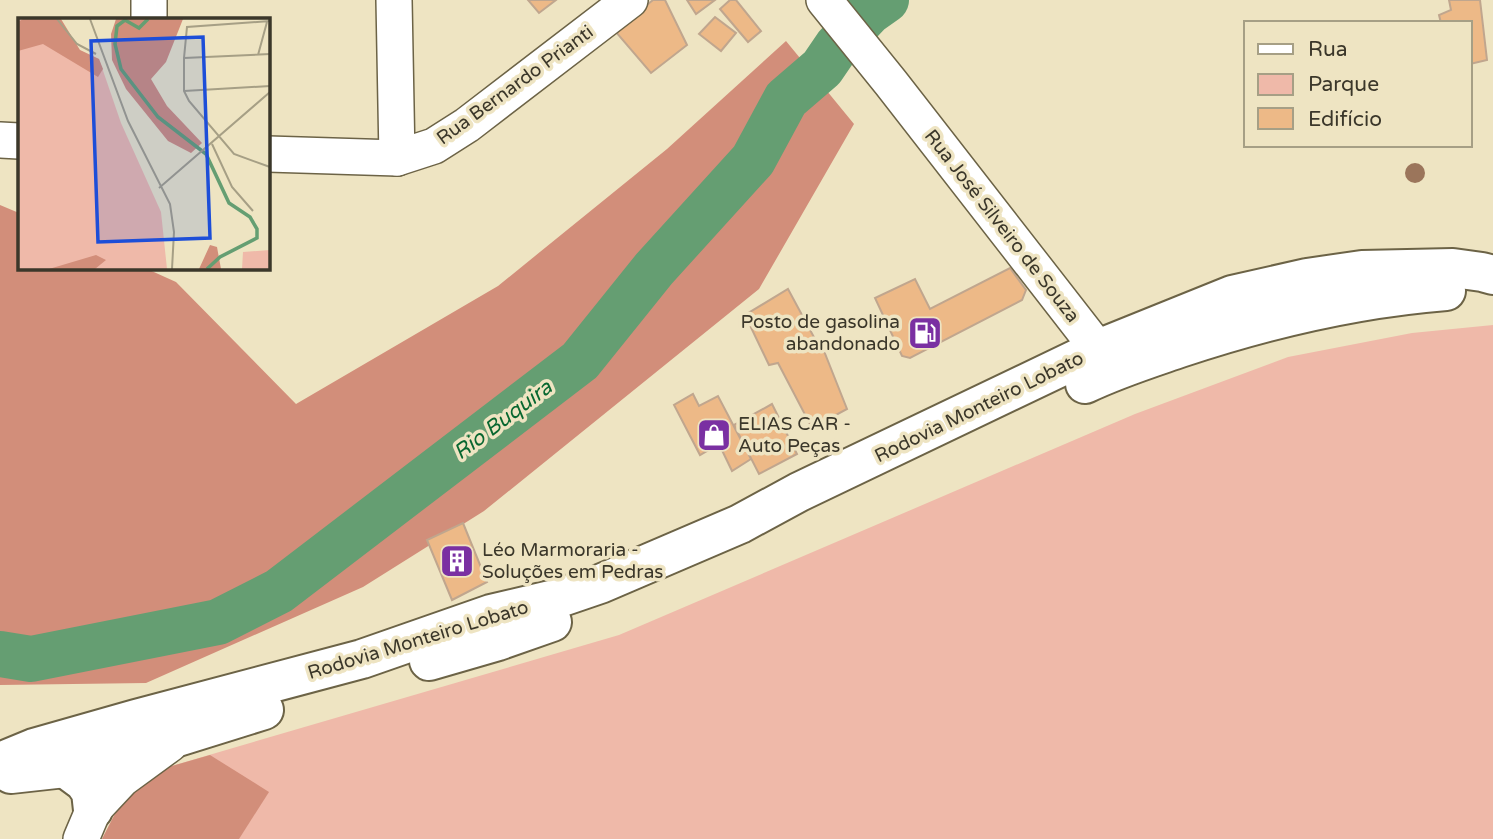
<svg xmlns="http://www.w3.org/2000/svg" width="1493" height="839" font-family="'Varela Round',sans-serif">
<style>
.green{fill:#efb9a9}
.forest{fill:#d28e7a}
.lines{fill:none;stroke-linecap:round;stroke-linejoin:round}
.river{stroke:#659e72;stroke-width:46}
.building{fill:#edb987;stroke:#c0a68e;stroke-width:2}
.minor-casing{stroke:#6c6346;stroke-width:38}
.major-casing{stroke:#6c6346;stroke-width:42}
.minor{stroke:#fff;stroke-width:35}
.major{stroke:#fff;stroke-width:38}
.tree{fill:#9b755b}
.labels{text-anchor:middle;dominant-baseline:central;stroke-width:7;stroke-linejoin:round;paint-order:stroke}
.street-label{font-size:19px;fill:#3b372a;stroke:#eee4c2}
.poi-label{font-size:19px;fill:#3b372a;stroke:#eee4c2;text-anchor:start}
.water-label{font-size:21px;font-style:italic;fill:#086730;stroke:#eee4c2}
.inset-river{fill:none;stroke:#659e72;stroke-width:3.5}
.inset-road{fill:none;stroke:#a69f85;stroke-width:2}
.view{fill:#1d4ed8;fill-opacity:0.15;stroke:#1d4ed8;stroke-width:3.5}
.inset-edge{fill:none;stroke:#3b372a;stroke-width:3.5}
</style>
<rect width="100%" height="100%" fill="#eee4c2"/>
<path class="green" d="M1493,325V839H102L134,777L619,635L1135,414L1288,357L1412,333Z"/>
<g class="forest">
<path d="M786,41L854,124L759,289L484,511L363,587L146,683L0,685V205L19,213V268H145L176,282L296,404L498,286L667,149Z"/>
<path d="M210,755L269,792L239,839H102L134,777Z"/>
</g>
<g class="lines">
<path class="river" d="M0,654L31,659L218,622L279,591L580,361L654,269L753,160L786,99L822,68L837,46L869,12L886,0"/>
</g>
<g class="building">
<path d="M528,0H556L539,13Z"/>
<path d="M653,0H665L687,45L651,73L615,31Z"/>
<path d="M687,0H715L696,14Z"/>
<path d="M730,0H736L761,31L748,42L720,9Z"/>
<path d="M1449,0H1480L1487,60L1470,64V23H1441L1439,15L1451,10Z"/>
<path d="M715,17L736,33L721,51L699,34Z"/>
<path d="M1010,268L1026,290L1022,300L910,358L902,356L875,298L915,279L930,309Z"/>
<path d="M788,289L816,341H820L847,409L812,428L778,363L769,365L745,315Z"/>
<path d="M693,394L699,406L718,396L751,459L732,471L719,444L700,455L674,405Z"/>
<path d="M772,404L797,454L759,474L734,425Z"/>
<path d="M463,523L487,582L452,600L427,540Z"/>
</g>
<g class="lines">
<g class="minor-casing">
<g id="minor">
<path d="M149,0V19"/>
<path d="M394,0L397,158"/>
<path d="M824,0L891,83L1098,349L1110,371"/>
<path d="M0,140L19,141"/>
<path d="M268,154L397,158L434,146L467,125L630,0"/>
<path d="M93,810L122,779L170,744"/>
<path d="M81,839L103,787"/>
</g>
</g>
<g class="major-casing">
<g id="major">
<path d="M1085,384C1116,369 1148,359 1180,348C1264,320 1358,298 1446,291"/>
<path d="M429,661L498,641L552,622"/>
<path d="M0,762L34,748L136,719L362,659L491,614L559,598L600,584L740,524L799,492L1098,349L1232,295L1307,278L1362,270L1453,268L1482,272L1493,275"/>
<path d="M65,768L84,782L91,792L93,810"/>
<path d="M11,774L65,768L120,755L264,710"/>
</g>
</g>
<use href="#minor" class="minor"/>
<use href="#major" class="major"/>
</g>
<circle class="tree" cx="1415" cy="173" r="10"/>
<defs>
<g id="fuel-square" transform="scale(1.75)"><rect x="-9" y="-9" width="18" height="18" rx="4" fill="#7a30a2" stroke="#eee4c2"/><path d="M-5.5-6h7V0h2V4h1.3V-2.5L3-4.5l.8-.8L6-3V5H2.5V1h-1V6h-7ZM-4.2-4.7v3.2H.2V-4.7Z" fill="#fff"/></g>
<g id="shop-square" transform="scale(1.75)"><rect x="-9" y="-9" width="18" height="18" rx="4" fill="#7a30a2" stroke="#eee4c2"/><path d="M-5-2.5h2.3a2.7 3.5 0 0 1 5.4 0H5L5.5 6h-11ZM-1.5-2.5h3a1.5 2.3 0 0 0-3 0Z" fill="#fff"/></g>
<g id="building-square" transform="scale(1.75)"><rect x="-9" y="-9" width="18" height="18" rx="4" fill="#7a30a2" stroke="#eee4c2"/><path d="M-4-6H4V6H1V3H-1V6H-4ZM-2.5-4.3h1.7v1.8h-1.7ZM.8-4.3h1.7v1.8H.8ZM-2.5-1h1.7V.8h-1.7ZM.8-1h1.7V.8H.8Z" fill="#fff"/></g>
</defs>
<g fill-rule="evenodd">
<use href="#fuel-square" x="925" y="333"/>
<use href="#shop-square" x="714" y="435"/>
<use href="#building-square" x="457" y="561"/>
</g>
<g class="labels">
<g class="street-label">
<text transform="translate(515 85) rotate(-36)">Rua Bernardo Prianti</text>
<text transform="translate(1002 226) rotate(52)">Rua José Silveiro de Souza</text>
<text transform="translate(979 407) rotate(-26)">Rodovia Monteiro Lobato</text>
<text transform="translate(418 640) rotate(-17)">Rodovia Monteiro Lobato</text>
</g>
<g class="poi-label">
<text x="900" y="322" text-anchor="end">Posto de gasolina<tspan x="900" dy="22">abandonado</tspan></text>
<text x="738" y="424">ELIAS CAR -<tspan x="738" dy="22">Auto Peças</tspan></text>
<text x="482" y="550">Léo Marmoraria -<tspan x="482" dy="22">Soluções em Pedras</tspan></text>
</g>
<g class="water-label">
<text transform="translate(503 420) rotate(-37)">Rio Buquira</text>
</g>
</g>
<g transform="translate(18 18)">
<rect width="252" height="252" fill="#eee4c2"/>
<path d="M0,1H36L61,32L81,41L103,105L143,194L149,251H0ZM252,232V251H224L225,234Z" fill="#efb9a9"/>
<path d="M5,1H43L62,32L81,41L85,51L80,59L25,26L0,33V4ZM98,1H165L148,44L133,61L149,88L184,125L173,135L150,123L108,71L94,42L93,16ZM192,227L199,229L203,251H181ZM78,237L88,242L77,251H31Z" fill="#d28e7a"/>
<path class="inset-river" d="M130,1L121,10L107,2L99,8L97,26L103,51L140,99L188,136L211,185L232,199L239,211V220L202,239L189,251"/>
<path class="inset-road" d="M39,1L59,26L78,36M72,1L110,103L152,186L156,214L154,251M252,3L169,9L166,40V73L171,83L216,136L252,149M240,37L249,4M166,40L252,36M166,73L252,68M194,126L214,169L235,193M141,170L252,74"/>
<path class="view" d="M185,19L192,220L80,224L73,23Z"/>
<rect width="252" height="252" class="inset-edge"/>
</g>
<rect x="1244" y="21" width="228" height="126" fill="#eee4c2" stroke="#a69f85" stroke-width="2"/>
<rect x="1258" y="44" width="35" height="10" fill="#ffffff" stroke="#a69f85" stroke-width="2"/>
<text x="1308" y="56" font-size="21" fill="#3b372a">Rua</text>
<rect x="1258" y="74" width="35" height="21" fill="#efb9a9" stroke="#a69f85" stroke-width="2"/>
<text x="1308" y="91" font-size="21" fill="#3b372a">Parque</text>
<rect x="1258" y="108" width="35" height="21" fill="#edb987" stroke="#a69f85" stroke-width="2"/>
<text x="1308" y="126" font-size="21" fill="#3b372a">Edifício</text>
</svg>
